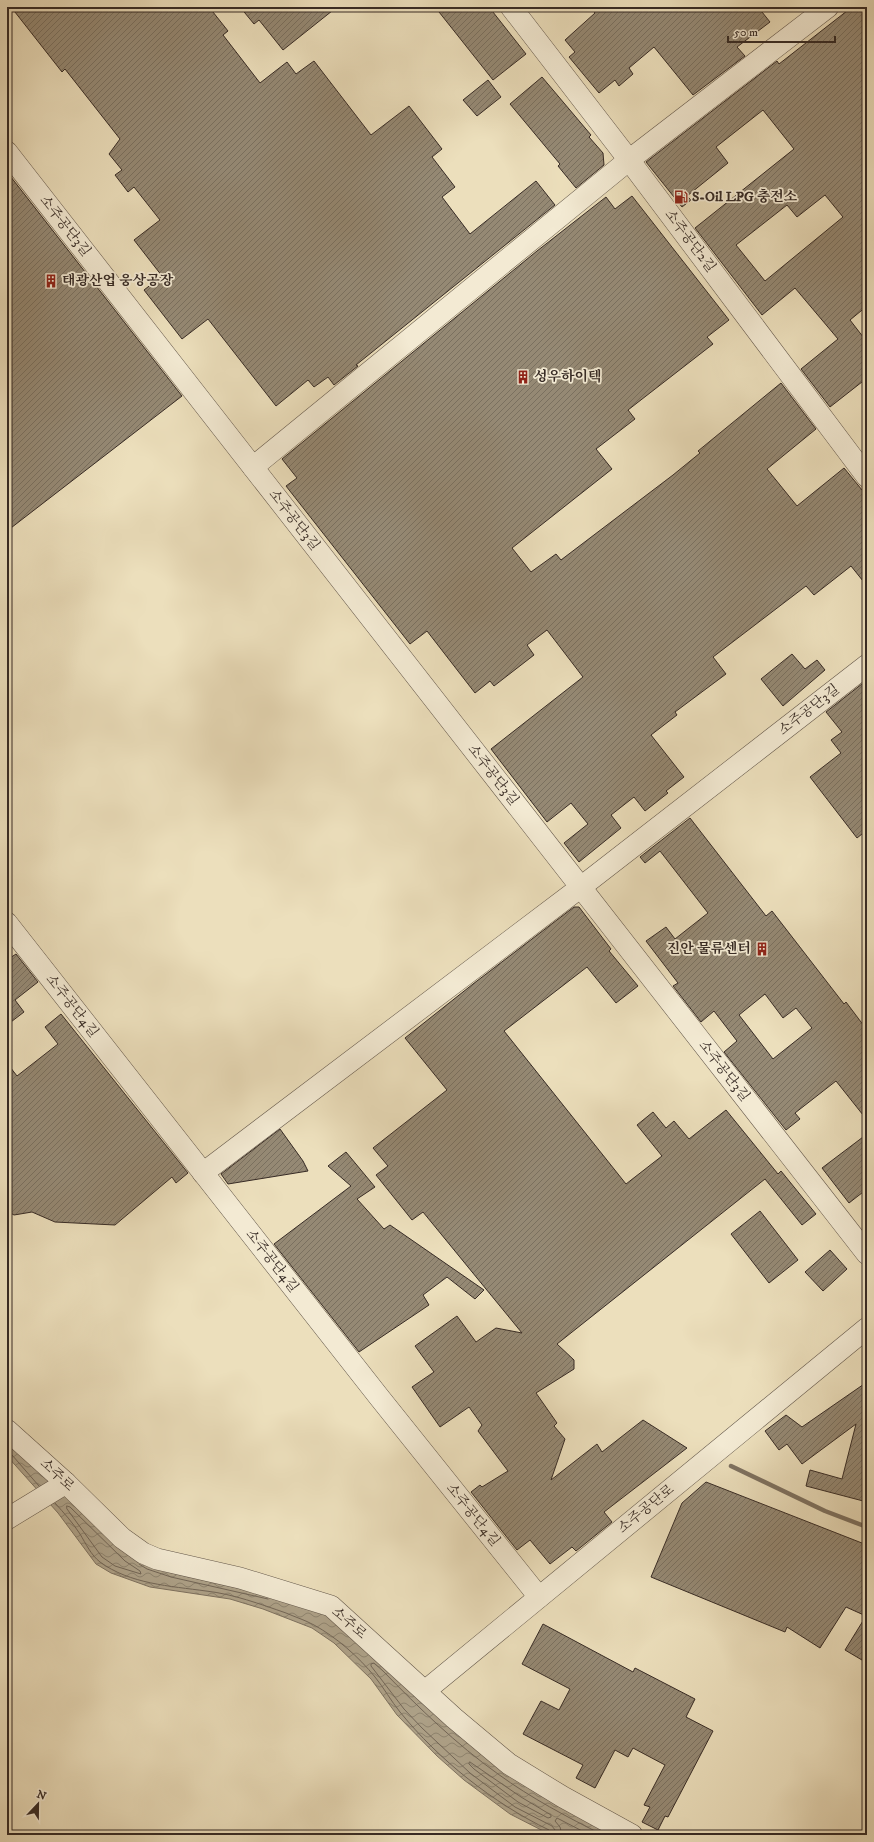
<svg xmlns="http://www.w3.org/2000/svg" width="874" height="1842" font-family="'IM FELL DW Pica','Noto Serif KR',serif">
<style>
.water{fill:url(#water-waves);stroke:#7e7261}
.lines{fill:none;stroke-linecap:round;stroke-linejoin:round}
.shore{stroke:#726657;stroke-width:1}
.stream{stroke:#7e7261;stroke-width:4.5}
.building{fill:url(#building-hatch);stroke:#372b25;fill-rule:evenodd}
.minor-casing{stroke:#64584b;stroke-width:22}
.minor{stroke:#f3ead3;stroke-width:21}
.labels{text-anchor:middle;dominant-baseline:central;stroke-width:3.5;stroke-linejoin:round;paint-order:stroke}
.poi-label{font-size:14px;font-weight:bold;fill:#372b25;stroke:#f3ead3;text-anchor:start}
.street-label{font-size:14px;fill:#372b25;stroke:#f3ead3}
</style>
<defs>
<pattern id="water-waves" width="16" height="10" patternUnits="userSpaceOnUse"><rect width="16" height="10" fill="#aea289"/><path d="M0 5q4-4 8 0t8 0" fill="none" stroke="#8e8470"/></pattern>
<pattern id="building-hatch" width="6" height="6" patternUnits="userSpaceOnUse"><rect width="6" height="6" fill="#958974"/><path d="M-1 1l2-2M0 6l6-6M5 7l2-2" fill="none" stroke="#7a705f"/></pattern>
</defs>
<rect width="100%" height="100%" fill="#ecdfbc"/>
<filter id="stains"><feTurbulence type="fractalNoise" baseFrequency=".005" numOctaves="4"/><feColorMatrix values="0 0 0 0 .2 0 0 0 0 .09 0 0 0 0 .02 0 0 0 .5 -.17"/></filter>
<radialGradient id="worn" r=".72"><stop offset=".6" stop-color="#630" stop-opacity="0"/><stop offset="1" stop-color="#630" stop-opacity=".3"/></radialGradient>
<path class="water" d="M7,1436L148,1565L172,1573L242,1589L314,1610L341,1622L389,1664L623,1835H551L510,1814L464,1780L437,1756L397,1715L371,1679L334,1643L312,1628L263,1609L230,1599L150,1587L111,1573L96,1564L58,1513L7,1456Z"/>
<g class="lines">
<g class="shore">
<path d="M7,1453L12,1455L39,1486"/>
<path d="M55,1503C64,1513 73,1523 80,1534C86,1544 91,1555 100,1562C130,1584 170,1586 206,1591C233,1594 260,1604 286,1613C295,1617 305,1620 314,1625C336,1637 359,1657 375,1677C384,1688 391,1701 400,1712C439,1760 493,1803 549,1830L551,1835"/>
<path d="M67,1506L70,1507L125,1561L140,1571L141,1574L115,1566L102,1557L67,1509Z"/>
<path d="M139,1564L147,1569L171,1577L268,1599"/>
<path d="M470,1762L521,1797L551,1815V1817L548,1818L518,1802L474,1769L469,1764Z"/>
<path d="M556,1835L555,1830L552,1826L515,1807L470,1773L422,1728L404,1709L371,1666V1664L374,1663L383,1671C419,1708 456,1744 498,1774C531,1798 567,1817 603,1835"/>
<path d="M562,1835L560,1827L555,1821L557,1818L590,1835"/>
</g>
<path class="stream" d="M731,1466L825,1511L867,1527"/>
</g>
<g class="building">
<path d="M11,7H209L228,31L223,35L260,83L287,62L296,74L314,61L371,135L409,106L442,149L432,157L455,187L442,197L470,234L536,181L555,205L356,365L358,366L334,385L328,377L314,387L308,380L276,406L208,319L182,339L144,290L162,276L134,240L160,220L134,187L128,192L115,175L122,170L109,154L120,139L65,69L62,72Z"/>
<path d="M240,7H337L283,50L259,20L254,24Z"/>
<path d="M446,7H489L526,54L493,80L439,12Z"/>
<path d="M591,7H758L770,22L737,47L745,56L693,95L654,47L629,68L633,74L619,86L615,80L599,93L569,57L575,52L565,40L595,13Z"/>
<path d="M852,7H867V306L850,320L867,342V378L830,407L801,369L838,339L795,288L762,315L695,228L794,149L763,110L716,147L728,163L687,196L691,200L682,207L646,162L777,61L779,64ZM825,195L843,217L765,281L736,245L787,205L797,217Z"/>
<path d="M542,77L591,135L589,137L603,153L604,165L576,188L558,166L560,164L510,104Z"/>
<path d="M488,80L501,97L477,116L463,100Z"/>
<path d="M7,172L182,396L7,531Z"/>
<path d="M632,196L729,320L707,337L713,344L628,410L635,419L596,449L612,469L512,548L531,572L556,554L561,560L673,475L700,453L698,451L781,383L816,429L767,469L797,506L844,468L867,496V586L851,566L814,595L806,586L713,657L726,674L675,712L677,715L651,735L684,777L666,791L668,793L645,811L634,797L611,815L621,828L579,862L564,843L588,824L571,803L547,822L491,749L583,677L547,630L527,645L534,655L494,686L490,681L475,693L427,631L410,644L286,486L297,478L282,459L537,251L606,197L615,209Z"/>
<path d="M792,654L805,669L817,660L825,670L783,706L761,679Z"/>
<path d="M867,680V830L857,838L810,777L841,753L831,740L842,732L826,712Z"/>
<path d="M690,818L766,916L772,911L844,1004L846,1002L867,1030V1120L836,1081L795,1113L800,1119L786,1130L724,1052L737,1041L714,1011L701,1022L673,986L678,983L646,941L666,927L675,939L708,913L660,851L645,863L640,857ZM765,994L783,1018L796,1008L812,1028L773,1059L739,1015Z"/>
<path d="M574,907H579L611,949L609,951L638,986L616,1003L587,967L504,1031L626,1184L662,1156L637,1125L653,1112L666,1128L674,1121L689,1139L726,1110L778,1174L781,1171L816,1214L802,1225L765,1179L557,1344L574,1360V1369L536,1393L557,1423L554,1426L565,1439L551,1480L597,1444L602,1452L643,1420L687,1448L604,1512L612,1522L576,1551L572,1547L550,1564L530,1540L517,1550L471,1492L480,1485L482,1487L508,1471L478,1431L482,1425L469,1407L440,1427L412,1387L434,1372L415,1346L457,1316L476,1342L496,1328L522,1333L423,1212L412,1220L376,1175L388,1166L373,1148L447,1090L405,1038L473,984Z"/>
<path d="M16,954L38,982L15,1000L24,1012L7,1025V960Z"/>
<path d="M61,1014L188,1173L176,1183L172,1177L115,1225L55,1222L32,1212L14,1215L7,1211V1063L17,1076L58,1044L45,1027Z"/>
<path d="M280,1129L303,1161L308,1171L228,1184L221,1174Z"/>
<path d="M867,1134V1189L849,1203L822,1168Z"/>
<path d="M346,1152L375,1187L357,1199L384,1229L390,1225L484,1290L475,1299L447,1277L423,1295L429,1305L359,1352L274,1244L351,1186L328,1166Z"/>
<path d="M760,1211L798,1260L769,1283L731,1234Z"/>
<path d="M830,1250L847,1269L823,1291L805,1272Z"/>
<path d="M867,1382V1502L806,1486L810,1470L842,1479L856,1424L802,1464L787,1444L779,1450L765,1431L786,1415L802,1427Z"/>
<path d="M706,1482L867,1545V1663L845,1650L866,1616L846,1607L820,1648L787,1627L785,1632L651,1577L682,1503Z"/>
<path d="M543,1624L633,1672L635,1668L695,1699L686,1717L713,1731L668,1817L665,1816L658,1830L642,1822L650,1807L644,1805L665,1765L633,1748L628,1757L615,1750L595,1788L576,1778L583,1765L523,1734L541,1701L559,1710L570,1689L522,1664Z"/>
</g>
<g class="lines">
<g class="minor-casing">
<g id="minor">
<path d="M511,7L629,160L867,477"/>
<path d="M7,152L867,1254"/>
<path d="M253,467L629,160L828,7"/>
<path d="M7,923L379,1397L539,1597"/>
<path d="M203,1173L581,887L867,665"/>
<path d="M7,1430L66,1483L122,1538L143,1553L157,1559L240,1578L331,1606L454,1718L509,1764L563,1797L632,1835"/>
<path d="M7,1519L66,1483"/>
<path d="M425,1691L867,1328"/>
</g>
</g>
<use href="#minor" class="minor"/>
</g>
<defs>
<g id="fuel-bare" transform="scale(1.08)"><path d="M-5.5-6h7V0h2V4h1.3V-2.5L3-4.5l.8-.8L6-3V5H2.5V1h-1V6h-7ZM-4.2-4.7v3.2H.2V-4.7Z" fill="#8f2418" stroke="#f3ead3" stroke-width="2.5" paint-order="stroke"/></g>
<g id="building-bare" transform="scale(1.08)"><path d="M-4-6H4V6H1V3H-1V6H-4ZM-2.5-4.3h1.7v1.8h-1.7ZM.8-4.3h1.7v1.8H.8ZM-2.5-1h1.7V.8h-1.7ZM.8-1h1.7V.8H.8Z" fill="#8f2418" stroke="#f3ead3" stroke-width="2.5" paint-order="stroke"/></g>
</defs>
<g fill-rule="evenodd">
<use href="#fuel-bare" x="681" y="197"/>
<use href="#building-bare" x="51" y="281"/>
<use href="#building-bare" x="523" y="377"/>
<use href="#building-bare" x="762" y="949"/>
</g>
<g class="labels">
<g class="poi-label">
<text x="692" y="197">S-Oil LPG 충전소</text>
<text x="62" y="281">태광산업 웅상공장</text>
<text x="534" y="377">성우하이텍</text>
<text x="751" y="949" text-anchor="end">진안 물류센터</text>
</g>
<g class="street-label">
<text transform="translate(65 226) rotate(52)">소주공단3길</text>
<text transform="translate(690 241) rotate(53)">소주공단2길</text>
<text transform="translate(294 520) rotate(52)">소주공단3길</text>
<text transform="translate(809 710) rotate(-38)">소주공단3길</text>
<text transform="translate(493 775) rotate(52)">소주공단3길</text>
<text transform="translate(72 1006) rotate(52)">소주공단4길</text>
<text transform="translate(724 1071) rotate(52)">소주공단3길</text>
<text transform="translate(272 1261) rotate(52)">소주공단4길</text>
<text transform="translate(57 1475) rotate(43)">소주로</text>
<text transform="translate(646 1509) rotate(-39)">소주공단로</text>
<text transform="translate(473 1515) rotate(51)">소주공단4길</text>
<text transform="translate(349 1623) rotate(41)">소주로</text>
</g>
</g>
<rect width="874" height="1842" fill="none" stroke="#ecdfbc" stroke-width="24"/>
<rect x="8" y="8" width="858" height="1826" fill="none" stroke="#372b25" stroke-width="2"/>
<rect x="12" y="12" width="850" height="1818" fill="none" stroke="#372b25"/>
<g transform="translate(38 1804) rotate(22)" stroke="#f3ead3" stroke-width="3" paint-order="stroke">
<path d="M0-3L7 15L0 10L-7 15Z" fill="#372b25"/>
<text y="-6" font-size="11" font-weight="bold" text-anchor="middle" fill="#372b25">N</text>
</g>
<path d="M728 36v6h107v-6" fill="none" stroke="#372b25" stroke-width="2"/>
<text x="734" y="36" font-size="12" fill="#372b25" stroke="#f3ead3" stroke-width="3" paint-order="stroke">50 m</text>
<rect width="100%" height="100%" filter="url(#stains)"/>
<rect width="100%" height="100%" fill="url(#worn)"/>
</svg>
